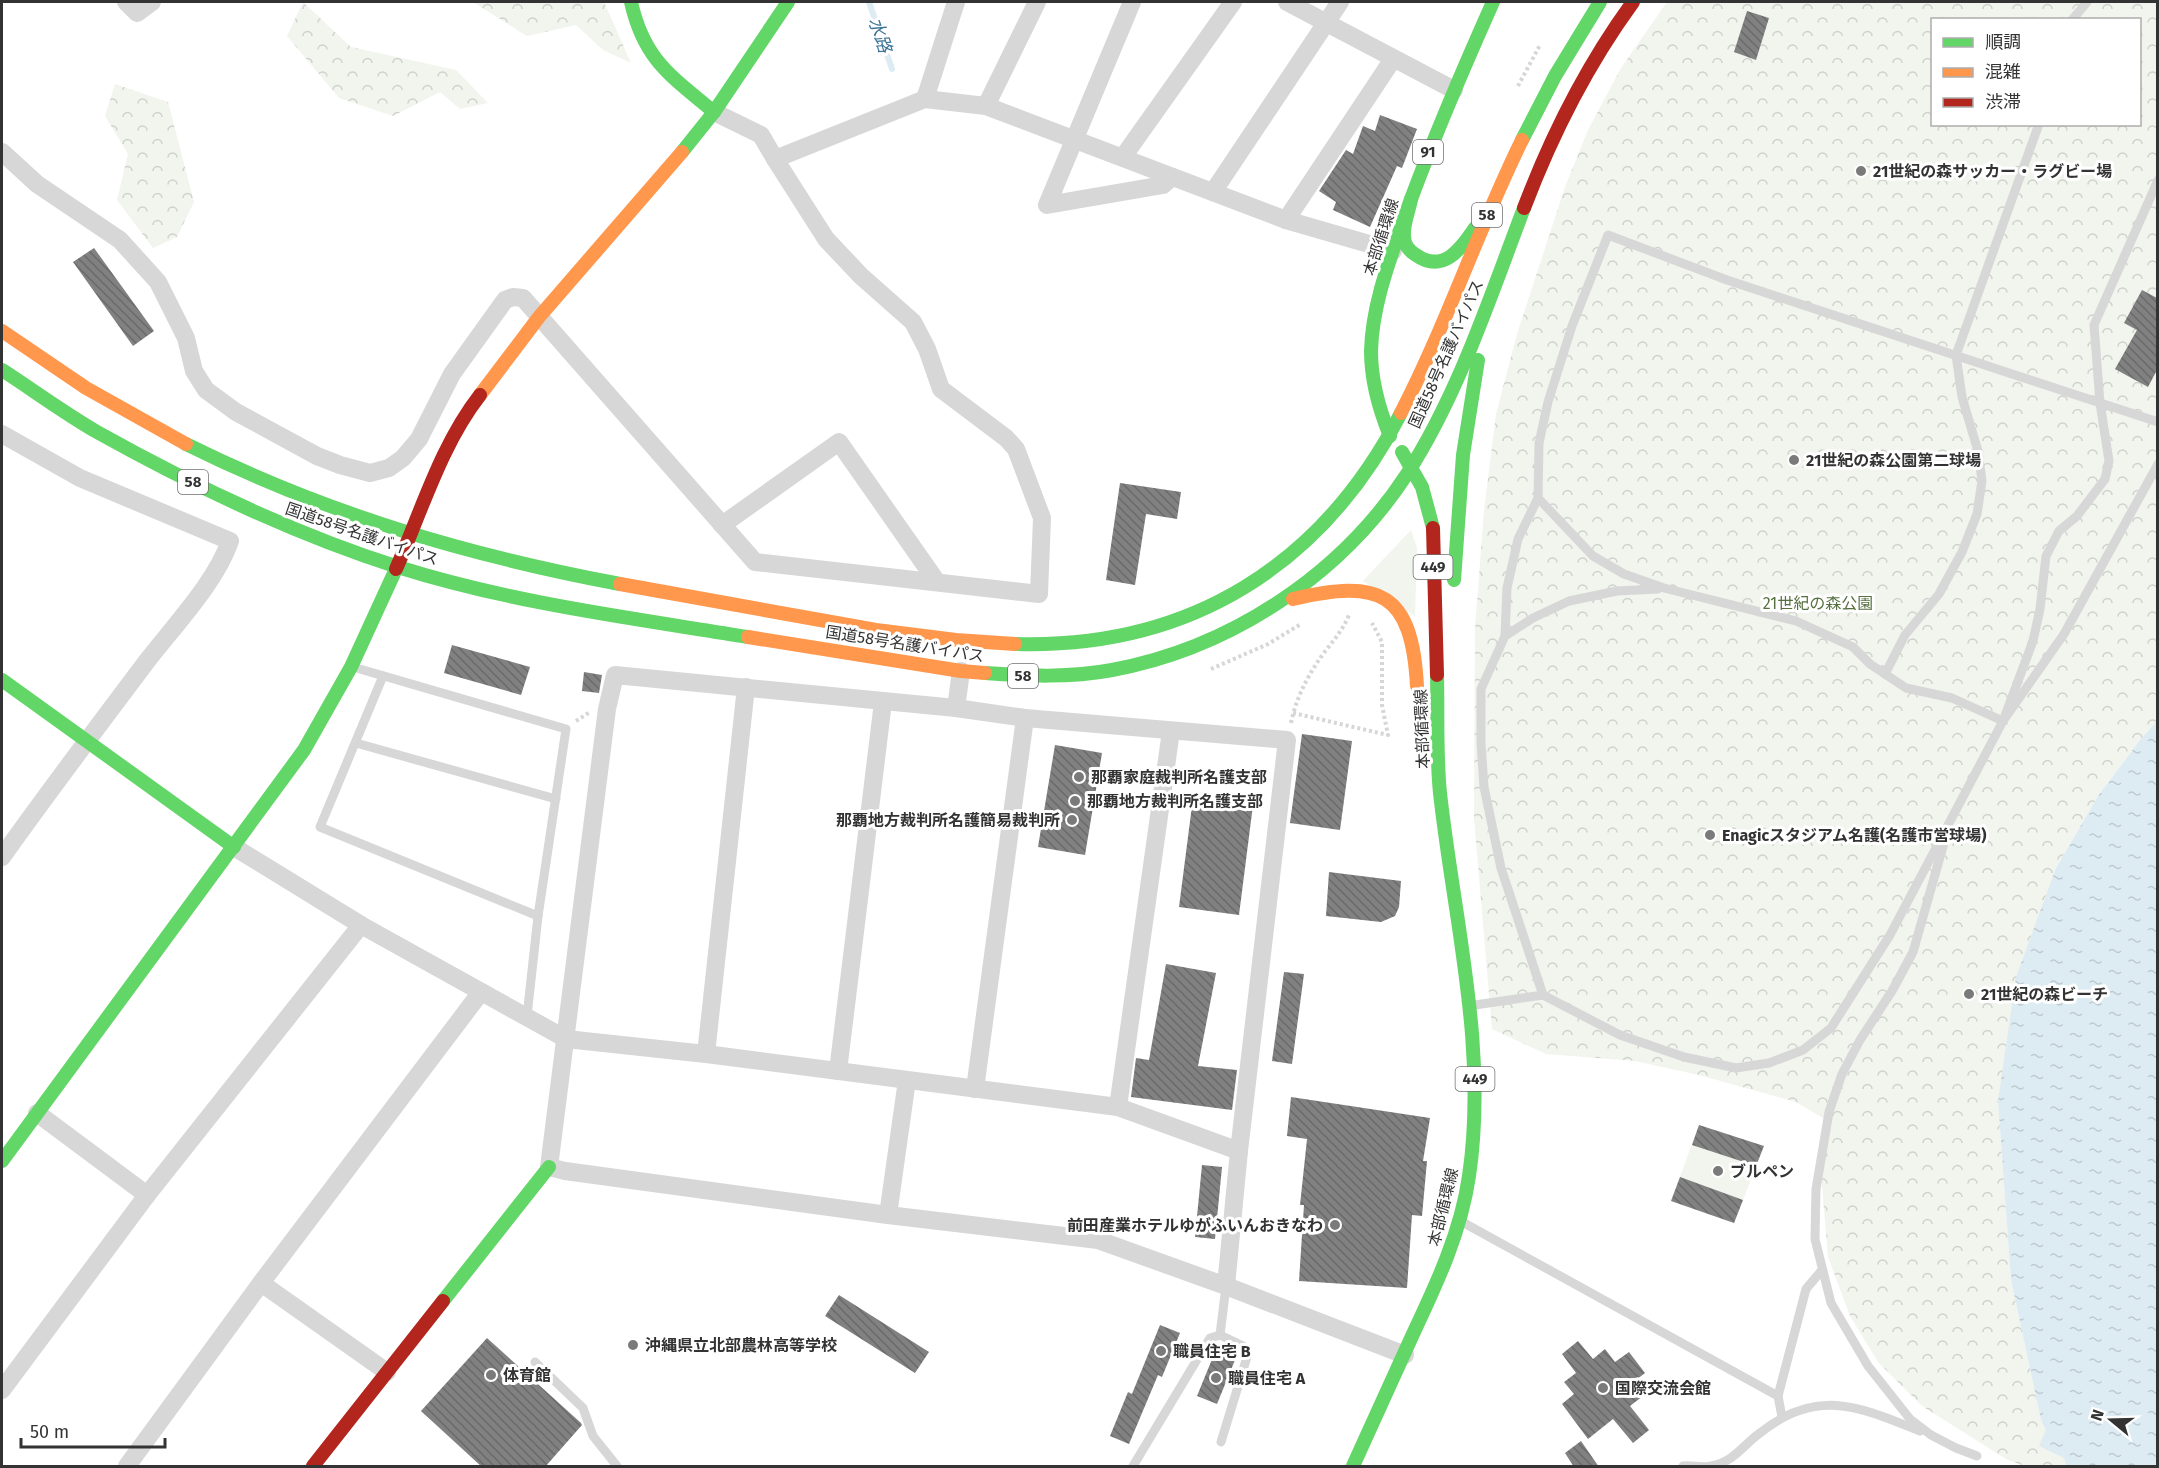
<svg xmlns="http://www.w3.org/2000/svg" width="2159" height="1468" font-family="'Fira Sans','Noto Sans JP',sans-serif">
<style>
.grass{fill:#f1f5ed}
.forest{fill:url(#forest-crowns);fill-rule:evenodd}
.water{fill:url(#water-ripples)}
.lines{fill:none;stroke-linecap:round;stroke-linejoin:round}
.stream{stroke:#ddebf3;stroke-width:6}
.building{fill:url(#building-back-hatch)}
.path{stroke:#d6d6d6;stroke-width:4;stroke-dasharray:3 3;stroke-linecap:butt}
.lane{stroke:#d7d7d7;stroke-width:9}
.street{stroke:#d7d7d7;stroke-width:18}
.fast{stroke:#63d668;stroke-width:14}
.slow{stroke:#ff974d;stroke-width:14}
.jam{stroke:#b3261e;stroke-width:14}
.poi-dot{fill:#7a7a7a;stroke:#fff;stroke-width:2}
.labels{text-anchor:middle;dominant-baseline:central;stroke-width:6;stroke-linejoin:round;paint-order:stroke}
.shield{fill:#fff;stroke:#707070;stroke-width:1.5}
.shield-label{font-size:15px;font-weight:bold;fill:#333}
.poi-label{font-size:16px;font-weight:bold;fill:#333;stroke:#fff;text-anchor:start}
.street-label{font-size:16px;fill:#333;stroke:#fff}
.park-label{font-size:16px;fill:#56703f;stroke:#fff}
.water-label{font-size:18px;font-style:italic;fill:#3f7597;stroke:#fff}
</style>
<defs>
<pattern id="forest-crowns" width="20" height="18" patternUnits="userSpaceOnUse" patternTransform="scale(1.5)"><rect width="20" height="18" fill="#f1f5ed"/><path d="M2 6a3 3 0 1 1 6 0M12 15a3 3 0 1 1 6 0" fill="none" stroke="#cfd2cc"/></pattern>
<pattern id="water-ripples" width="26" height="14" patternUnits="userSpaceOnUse" patternTransform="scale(1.5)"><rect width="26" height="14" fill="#ddebf3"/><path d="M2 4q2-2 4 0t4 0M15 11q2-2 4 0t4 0" fill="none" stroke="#becad1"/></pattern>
<pattern id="building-back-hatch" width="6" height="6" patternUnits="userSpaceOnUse" patternTransform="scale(1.5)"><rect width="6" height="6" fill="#818181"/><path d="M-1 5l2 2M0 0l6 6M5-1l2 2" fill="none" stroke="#6a6a6a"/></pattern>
</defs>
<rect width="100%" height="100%" fill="#fff"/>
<g class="grass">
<path d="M1411,530L1417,548L1415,616L1363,581Z"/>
<path d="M1699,1125L1764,1146L1734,1223L1671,1201Z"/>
</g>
<g class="forest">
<path d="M303,2L351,47L456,70L488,103L460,109L440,92L393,116L339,98L287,36Z"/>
<path d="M473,2H604L631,63L603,50L576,25L527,36Z"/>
<path d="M1667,2H2157V721L2140,740L2098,796L2056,868L1998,1101L2011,1280L2041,1420L2064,1458L2066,1466H2024L2006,1459L1922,1406L1878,1362L1850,1316L1828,1257L1821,1173L1828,1121L1796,1102L1699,1075L1635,1061L1546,1054L1492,1029L1474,818L1475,628L1484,511L1496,414L1517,334L1565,187L1588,130L1621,68ZM1932,20H2140V124H1932Z"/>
<path d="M115,84L168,102L194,202L177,237L153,248L117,200L128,154L105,116Z"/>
</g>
<path class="water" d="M2157,721V1466H2066L2064,1458L2039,1446L2046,1430L2041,1420L2011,1280L1998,1101L2016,977L2056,868L2098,796L2140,740Z"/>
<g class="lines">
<path class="stream" d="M869,2L892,69"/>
</g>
<g class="building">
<path d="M1747,11L1769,18L1756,60L1734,52Z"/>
<path d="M1380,115L1417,129L1402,168L1397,166L1370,227L1333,210L1336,202L1319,191L1346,150L1353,154L1363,126L1375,131Z"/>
<path d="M94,248L154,331L133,346L73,262Z"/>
<path d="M2142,290L2157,298V370L2148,387L2115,369L2137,330L2124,323Z"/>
<path d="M1120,483L1181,492L1177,519L1146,514L1135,585L1106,580Z"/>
<path d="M452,645L530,667L521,695L444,673Z"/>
<path d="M584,672L602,675L599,693L582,691Z"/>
<path d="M1302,734L1352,741L1340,830L1290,823Z"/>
<path d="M1055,745L1102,753L1085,855L1038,847Z"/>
<path d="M1193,798L1253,805L1239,915L1179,907Z"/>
<path d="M1329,872L1401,881L1399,907L1395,916L1381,922L1326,916Z"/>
<path d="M1166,964L1216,973L1198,1066L1237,1070L1232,1110L1131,1097L1136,1058L1149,1060Z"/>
<path d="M1284,972L1304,974L1292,1064L1272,1061Z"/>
<path d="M1291,1097L1430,1118L1423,1161H1427L1422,1216L1412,1215L1407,1288L1299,1281L1304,1205H1300L1307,1139L1287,1136Z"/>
<path d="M1699,1125L1764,1146L1756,1166L1692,1145Z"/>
<path d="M1202,1165L1222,1167L1215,1239L1195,1237Z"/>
<path d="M1680,1177L1743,1200L1734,1223L1671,1201Z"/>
<path d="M839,1295L929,1352L915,1373L825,1316Z"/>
<path d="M1160,1325L1180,1333L1162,1377L1158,1375L1129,1444L1110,1436L1128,1392L1132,1394Z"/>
<path d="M487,1338L581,1423L582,1425L545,1467H482L421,1411Z"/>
<path d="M1578,1341L1593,1359L1605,1349L1615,1362L1629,1352L1645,1373L1632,1383L1643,1396L1630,1406L1649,1430L1633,1443L1613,1419L1588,1439L1562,1404L1574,1394L1564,1382L1576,1373L1562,1354Z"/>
<path d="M1215,1352L1235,1360L1217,1404L1197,1396Z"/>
<path d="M1581,1441L1599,1467H1574L1565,1453Z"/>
</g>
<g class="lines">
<g class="path">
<path d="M1518,86L1540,45"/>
<path d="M1211,669L1268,644L1301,624"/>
<path d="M1293,713L1388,735L1382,705V642L1372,623"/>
<path d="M576,721L590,712"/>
<path d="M1291,723C1296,698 1308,675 1323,654C1333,641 1343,630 1349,615"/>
</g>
<g class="lane">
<path d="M2072,20L2087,2"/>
<path d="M2158,422L1727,280L1608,235L1572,326L1548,402L1539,443L1538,498L1593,556L1624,574L1664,588L1796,621L1853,647L1870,664L1906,688L1952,698L2003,721L2064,634L2158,464"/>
<path d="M1505,636L1507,588L1518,539L1538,498"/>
<path d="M353,667L566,729L538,916L527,1016"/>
<path d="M1885,674L1905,635L1939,594L1962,552L1977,514L1982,481L1978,451L1962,397L1956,355L2039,124"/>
<path d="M383,676L320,827L538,916"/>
<path d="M356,743L556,799"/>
<path d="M1944,843L1913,952L1892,991L1860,1040L1842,1074L1829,1112L1816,1189L1815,1239L1831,1303L1868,1366L1910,1419L1931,1435L1956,1448L1977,1456"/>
<path d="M1543,995L1501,868L1484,787L1481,743V689L1505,636L1533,618L1569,601L1617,591L1658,589"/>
<path d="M1475,1005L1543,995L1620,1035L1684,1057L1736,1068L1769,1063L1803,1050L1831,1028L1890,935L2003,721L2033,641L2040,609L2046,556L2059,531L2077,516L2105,479L2109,461L2100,403L2094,325L2158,180"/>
<path d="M1464,1223L1778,1396"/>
<path d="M1220,1335L1226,1286"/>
<path d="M535,1362L583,1408L593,1436L617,1466"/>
<path d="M1782,1417L1778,1396L1806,1289L1822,1270"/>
<path d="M1133,1466L1210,1338L1220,1335L1243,1346L1247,1357L1221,1442"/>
<path d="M1683,1466C1693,1465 1702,1468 1711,1466C1734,1462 1743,1445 1760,1433C1817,1387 1860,1407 1920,1431"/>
</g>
<g class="street">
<path d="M126,2L137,13L152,2"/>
<path d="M1132,2L1047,205L1163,185L1172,177"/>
<path d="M1287,2L1454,90"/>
<path d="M925,99L956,2"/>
<path d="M986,106L1037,2"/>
<path d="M714,112L761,135L775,159L925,99L986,106L1286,220L1393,251"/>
<path d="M2,152L37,184L120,240L158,282L186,338L194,371L206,390L236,412L317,456L340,465L370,473L389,468L403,458L419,439L452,374L505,300L513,297L523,298L755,562L1039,594L1042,518L1016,449L1006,438L941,389L927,349L913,322L861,276L826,239L775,159"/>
<path d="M1123,157L1233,2"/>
<path d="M1213,192L1340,2"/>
<path d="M1286,220L1393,59"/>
<path d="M2,434L80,478L230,541C216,582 174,626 147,661C98,726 49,791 2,857"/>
<path d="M722,525L839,442L937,582"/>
<path d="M956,708L961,671"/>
<path d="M234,847L361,925L566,1039L706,1054L1118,1107L1239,1151"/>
<path d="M706,1054L746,687"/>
<path d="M838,1071L883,702"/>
<path d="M975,1089L1025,718"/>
<path d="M1118,1107L1171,731"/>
<path d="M37,1113L147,1195"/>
<path d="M888,1215L907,1080"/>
<path d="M261,1283L387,1372"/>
<path d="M1226,1286L1239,1151L1287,740L1025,718L956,708L615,675L607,709L549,1167L565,1171L888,1215L1098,1240L1226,1286L1405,1355"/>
<path d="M2,1390L147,1195L361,925"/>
<path d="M127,1466L261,1283L481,992"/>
</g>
<g class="fast">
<path d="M631,2C644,60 671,76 714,112"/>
<path d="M1522,140L1555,76L1600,2"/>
<path d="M682,152L714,112L788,2"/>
<path d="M1411,199C1409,211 1403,224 1404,236C1404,244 1409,251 1416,255C1443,274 1461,249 1475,228"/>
<path d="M2,370C33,390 64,413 97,432C192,485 294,534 398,567C512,603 631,618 748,637"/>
<path d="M1390,436C1379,409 1371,381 1371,351C1372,309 1387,267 1401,227C1428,150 1460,76 1493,2"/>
<path d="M186,444C327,514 466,555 620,584"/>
<path d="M1402,452L1422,487L1433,528"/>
<path d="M1454,580L1463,455L1478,360"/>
<path d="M1015,644C1189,649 1322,566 1401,413"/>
<path d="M985,673C1027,676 1070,678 1112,670C1231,648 1341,575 1407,474C1459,393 1490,297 1524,208"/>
<path d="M2,680L234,847"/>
<path d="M2,1161L304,750L351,667L396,569"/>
<path d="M443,1301L549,1167"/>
<path d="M1353,1466C1373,1422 1393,1378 1413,1334C1437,1283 1461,1232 1469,1176C1488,1048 1454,920 1440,793C1436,754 1438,714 1437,675"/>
</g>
<g class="slow">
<path d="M2,331L86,388L186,444"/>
<path d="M480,395L539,317L682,152"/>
<path d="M1401,413C1447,324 1478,229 1522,140"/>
<path d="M620,584L876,630L956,640L1015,644"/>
<path d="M1293,599C1379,579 1412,591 1417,686"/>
<path d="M748,637L961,671L985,673"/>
</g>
<g class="jam">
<path d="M1524,208C1552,134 1587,65 1633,2"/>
<path d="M1433,528L1437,675"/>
<path d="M396,569C422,510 441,445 480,395"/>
<path d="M313,1466L443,1301"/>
</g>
</g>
<g class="poi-dot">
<circle cx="1861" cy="171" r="6"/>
<circle cx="1794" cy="460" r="6"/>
<circle cx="1079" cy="777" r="6"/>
<circle cx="1075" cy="801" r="6"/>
<circle cx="1072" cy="820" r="6"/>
<circle cx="1710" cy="835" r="6"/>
<circle cx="1969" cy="994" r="6"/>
<circle cx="1718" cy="1171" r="6"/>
<circle cx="1335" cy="1225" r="6"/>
<circle cx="633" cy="1345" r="6"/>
<circle cx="1161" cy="1351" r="6"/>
<circle cx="491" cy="1375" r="6"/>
<circle cx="1216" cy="1378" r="6"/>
<circle cx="1603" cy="1388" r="6"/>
</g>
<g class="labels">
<g class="shield">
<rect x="1413" y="140" width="30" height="24" rx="4.5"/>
<rect x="1472" y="203" width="30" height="24" rx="4.5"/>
<rect x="178" y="470" width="30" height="24" rx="4.5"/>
<rect x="1413.5" y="555" width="39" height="24" rx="4.5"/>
<rect x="1008" y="664" width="30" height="24" rx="4.5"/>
<rect x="1455.5" y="1067" width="39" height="24" rx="4.5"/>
</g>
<g class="shield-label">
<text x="1428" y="152">91</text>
<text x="1487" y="215">58</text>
<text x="193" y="482">58</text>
<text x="1433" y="567">449</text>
<text x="1023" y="676">58</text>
<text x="1475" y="1079">449</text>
</g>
<g class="poi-label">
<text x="1873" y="171">21世紀の森サッカー・ラグビー場</text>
<text x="1806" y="460">21世紀の森公園第二球場</text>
<text x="1091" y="777">那覇家庭裁判所名護支部</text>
<text x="1087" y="801">那覇地方裁判所名護支部</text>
<text x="1060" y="820" text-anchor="end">那覇地方裁判所名護簡易裁判所</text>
<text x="1722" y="835">Enagicスタジアム名護(名護市営球場)</text>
<text x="1981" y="994">21世紀の森ビーチ</text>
<text x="1730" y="1171">ブルペン</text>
<text x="1323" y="1225" text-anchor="end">前田産業ホテルゆがふいんおきなわ</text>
<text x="645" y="1345">沖縄県立北部農林高等学校</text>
<text x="1173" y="1351">職員住宅 B</text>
<text x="503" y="1375">体育館</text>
<text x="1228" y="1378">職員住宅 A</text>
<text x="1615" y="1388">国際交流会館</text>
</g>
<g class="street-label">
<text transform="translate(1381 237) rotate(-72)">本部循環線</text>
<text transform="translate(1446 354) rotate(-66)">国道58号名護バイパス</text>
<text transform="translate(362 534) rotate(19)">国道58号名護バイパス</text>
<text transform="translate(905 644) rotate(9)">国道58号名護バイパス</text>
<text transform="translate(1422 729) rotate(-92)">本部循環線</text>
<text transform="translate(1443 1207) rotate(-76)">本部循環線</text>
</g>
<g class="park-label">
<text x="1818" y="603">21世紀の森公園</text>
</g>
<g class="water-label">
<text transform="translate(880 35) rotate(71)">水路</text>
</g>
</g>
<rect width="2159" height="1468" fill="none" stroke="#333333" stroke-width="6"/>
<rect x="1931" y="18" width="210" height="108" fill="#ffffff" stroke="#adadad" stroke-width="1.5"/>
<rect x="1943" y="38" width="30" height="9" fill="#63d668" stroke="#adadad" stroke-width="1.5"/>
<text x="1985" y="48" font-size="18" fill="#333333">順調</text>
<rect x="1943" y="68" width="30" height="9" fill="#ff974d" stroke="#adadad" stroke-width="1.5"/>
<text x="1985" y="78" font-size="18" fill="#333333">混雑</text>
<rect x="1943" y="98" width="30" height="9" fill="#b3261e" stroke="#adadad" stroke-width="1.5"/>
<text x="1985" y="108" font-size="18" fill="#333333">渋滞</text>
<g transform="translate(2111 1420) rotate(289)" stroke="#ffffff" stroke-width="4.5" paint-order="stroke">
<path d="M0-4.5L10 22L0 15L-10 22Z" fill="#333333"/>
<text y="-9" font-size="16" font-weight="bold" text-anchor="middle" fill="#333333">N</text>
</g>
<path d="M21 1438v9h144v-9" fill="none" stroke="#333333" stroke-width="3"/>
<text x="30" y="1438" font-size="18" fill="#333333" stroke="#ffffff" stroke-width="4.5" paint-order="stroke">50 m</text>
</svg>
